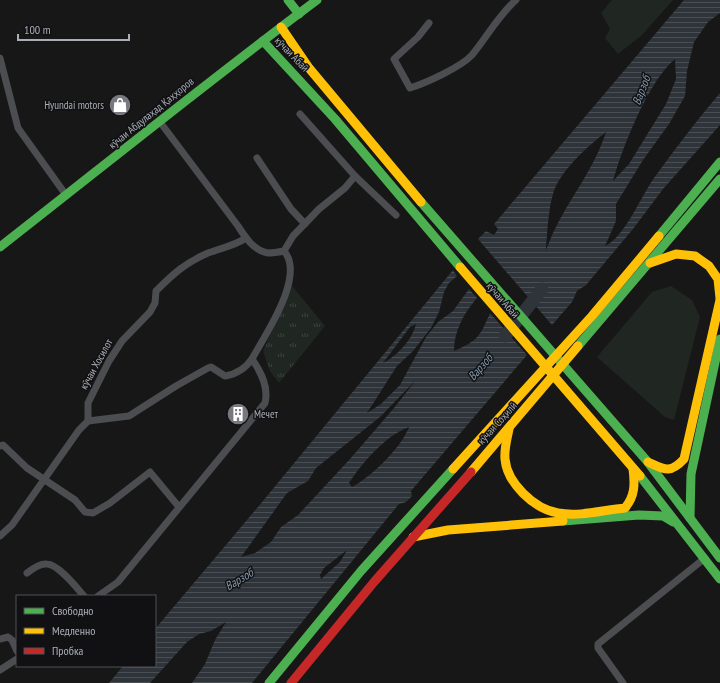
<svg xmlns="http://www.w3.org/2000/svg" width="720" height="683" font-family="'PT Sans Narrow',sans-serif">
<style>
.grass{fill:#202621}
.park{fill:url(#park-tufts)}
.water{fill:url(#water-rules);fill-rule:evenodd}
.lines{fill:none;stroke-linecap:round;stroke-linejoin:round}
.river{stroke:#2e343a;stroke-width:13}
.street{stroke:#4c4d50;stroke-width:7}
.fast{stroke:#4caf50;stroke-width:9}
.slow{stroke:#ffc107;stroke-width:9}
.jam{stroke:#c62828;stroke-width:9}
.labels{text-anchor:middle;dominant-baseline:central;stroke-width:3;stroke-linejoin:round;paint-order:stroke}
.street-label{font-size:11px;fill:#aaaeb7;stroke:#111113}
.poi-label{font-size:11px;fill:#aaaeb7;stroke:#111113;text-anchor:end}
.water-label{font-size:12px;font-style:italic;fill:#849aae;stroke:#111113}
</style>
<defs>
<pattern id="park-tufts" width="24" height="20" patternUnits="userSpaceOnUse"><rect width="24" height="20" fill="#202621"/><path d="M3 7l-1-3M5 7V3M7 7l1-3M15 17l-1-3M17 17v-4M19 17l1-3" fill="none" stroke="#3e433f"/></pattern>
<pattern id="water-rules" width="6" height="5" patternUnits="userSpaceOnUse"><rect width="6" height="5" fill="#2e343a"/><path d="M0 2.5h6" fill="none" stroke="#4a4f54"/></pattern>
</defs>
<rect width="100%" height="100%" fill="#171717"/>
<g class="grass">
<path d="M612,0H673L642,35L618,54L605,38L610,29L601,13Z"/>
<path d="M671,286L692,300L700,317L674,420L665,417L597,357L652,292Z"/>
</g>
<path class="park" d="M292,286L325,326L279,383L270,371L263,351Z"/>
<g class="water">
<path d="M684,0H720V13L708,22L694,42L687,71L685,96L669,124L643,160L616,204V221L605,246C625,237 641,196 654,178C675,149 697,120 720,93V125L663,189L633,229L586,285L577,291L572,302L552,325L478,239L486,231L494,235L498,229L494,224ZM675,59L676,79L666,104L629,164L613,181C622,148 649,80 675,59ZM606,132C595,167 572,195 556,227C552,234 549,243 546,250C547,235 549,199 556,186C566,166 588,146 606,132Z"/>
<path d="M453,270L457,276L449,283L444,292L439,312L431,328L413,351L397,366L367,413L381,404L400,385L426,337L438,322L453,311L469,289L477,298C464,313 454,331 454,351C477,341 480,337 490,313L527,355L411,491L412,496L406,502L399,504L252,683H192L205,664L215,640L226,622L211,631L199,634L187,642L150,683H109L123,666H155V629L258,507ZM416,324C412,340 398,355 383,363L410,327ZM415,381L394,408L350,459L298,515L281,527L271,542L255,553L241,557L287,493L308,481L316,468L380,417ZM409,427C401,448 372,476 352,487L349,483C362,463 386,435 409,427ZM347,550L340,562L321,579L320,575L324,568Z"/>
</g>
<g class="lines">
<path class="river" d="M505,336L542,289"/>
<g class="street">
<path d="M429,23L418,37L394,59L410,88C426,83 461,67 472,55C487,37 498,16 516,0"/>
<path d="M0,58L18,128L66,195"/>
<path d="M300,114L355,176L396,215"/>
<path d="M257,158L291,209L305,224"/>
<path d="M284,251L293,236L319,209L345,188L355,176"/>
<path d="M88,421L129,416L176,386L208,368L211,367L225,376C237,374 245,369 252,359"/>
<path d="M0,446L3,445L27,468L75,500L85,512L93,513L110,503L150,472L179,507"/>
<path d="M0,536L12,525L79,430L88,421V403L109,361L122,341L150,312L155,303L156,291C173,274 185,263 208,253C221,248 234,246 246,238"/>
<path d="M27,573C32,569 40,563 47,564C58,564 77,588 84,596"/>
<path d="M98,596L118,582L265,403C269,387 261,372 252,359C265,335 306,276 284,251C279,252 273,253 268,253C254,251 245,237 238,226L160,122"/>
<path d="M0,639L8,637L12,640L17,651"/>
<path d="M0,670L17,659"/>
<path d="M623,683L598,648V644L705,558"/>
</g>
<g class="fast">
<path d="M288,0L299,14"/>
<path d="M263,41L335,119L460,267"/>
<path d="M421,202L647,461L720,558"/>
<path d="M659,236L720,162"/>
<path d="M0,247C106,164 210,80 317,0"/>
<path d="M578,346L720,179"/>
<path d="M640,476L720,579"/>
<path d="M690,518L691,474L720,339"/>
<path d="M563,521L639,515L663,516L673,522"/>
<path d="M269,683L361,571L453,469"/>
</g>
<g class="slow">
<path d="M281,27L309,68L421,202"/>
<path d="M650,263L676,254L695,256L709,266L718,279L720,298"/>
<path d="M460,267L640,476"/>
<path d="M509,429C507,439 504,449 505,459C507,483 534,509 558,513C580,517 603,510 625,508C635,496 635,484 633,469"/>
<path d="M648,462C665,470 670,474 684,459L720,300"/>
<path d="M453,469L592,316L659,236"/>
<path d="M471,472L578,346"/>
<path d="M413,537L448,530L563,521"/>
</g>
<path class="jam" d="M291,683L374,582L471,472"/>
</g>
<defs>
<g id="shop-disc" transform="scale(1.15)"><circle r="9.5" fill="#77797f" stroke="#111113"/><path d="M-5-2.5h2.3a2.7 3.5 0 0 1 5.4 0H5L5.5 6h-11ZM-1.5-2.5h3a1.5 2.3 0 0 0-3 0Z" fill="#fff"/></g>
<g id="building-disc" transform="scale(1.15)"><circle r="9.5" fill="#77797f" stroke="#111113"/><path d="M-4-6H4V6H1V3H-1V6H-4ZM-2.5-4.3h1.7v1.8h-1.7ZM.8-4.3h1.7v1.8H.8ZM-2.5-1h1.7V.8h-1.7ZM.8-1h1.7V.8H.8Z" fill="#fff"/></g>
</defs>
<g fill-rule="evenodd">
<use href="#shop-disc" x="120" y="105"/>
<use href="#building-disc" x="238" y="414"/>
</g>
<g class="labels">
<g class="street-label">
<text transform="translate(292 54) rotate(46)">кӯчаи Абаӣ</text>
<text transform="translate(151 113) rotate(-39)">кӯчаи Абдулаҳад Қаҳҳоров</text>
<text transform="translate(503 300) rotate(49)">кӯчаи Абаӣ</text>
<text transform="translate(96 364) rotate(-61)">кӯчаи Хосилот</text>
<text transform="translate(497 423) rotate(-48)">кӯчаи Соҳилӣ</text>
</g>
<g class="poi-label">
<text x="104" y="105">Hyundai motors</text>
<text x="254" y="414" text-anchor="start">Мечет</text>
</g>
<g class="water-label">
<text transform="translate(641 90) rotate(-69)">Варзоб</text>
<text transform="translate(480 367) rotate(-49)">Варзоб</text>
<text transform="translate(239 579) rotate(-31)">Варзоб</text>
</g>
</g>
<rect x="16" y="595" width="140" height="72" fill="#111113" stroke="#4e5055"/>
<rect x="24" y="608" width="20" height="6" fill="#4caf50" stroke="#4e5055"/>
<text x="52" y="615" font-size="12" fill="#aaaeb7">Свободно</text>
<rect x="24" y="628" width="20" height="6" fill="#ffc107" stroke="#4e5055"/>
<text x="52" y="635" font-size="12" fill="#aaaeb7">Медленно</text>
<rect x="24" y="648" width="20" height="6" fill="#c62828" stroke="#4e5055"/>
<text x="52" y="655" font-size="12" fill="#aaaeb7">Пробка</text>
<path d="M18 34v6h111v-6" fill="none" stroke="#aaaeb7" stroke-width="2"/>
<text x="24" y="34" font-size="12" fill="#aaaeb7" stroke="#111113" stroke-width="3" paint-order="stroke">100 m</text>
</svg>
